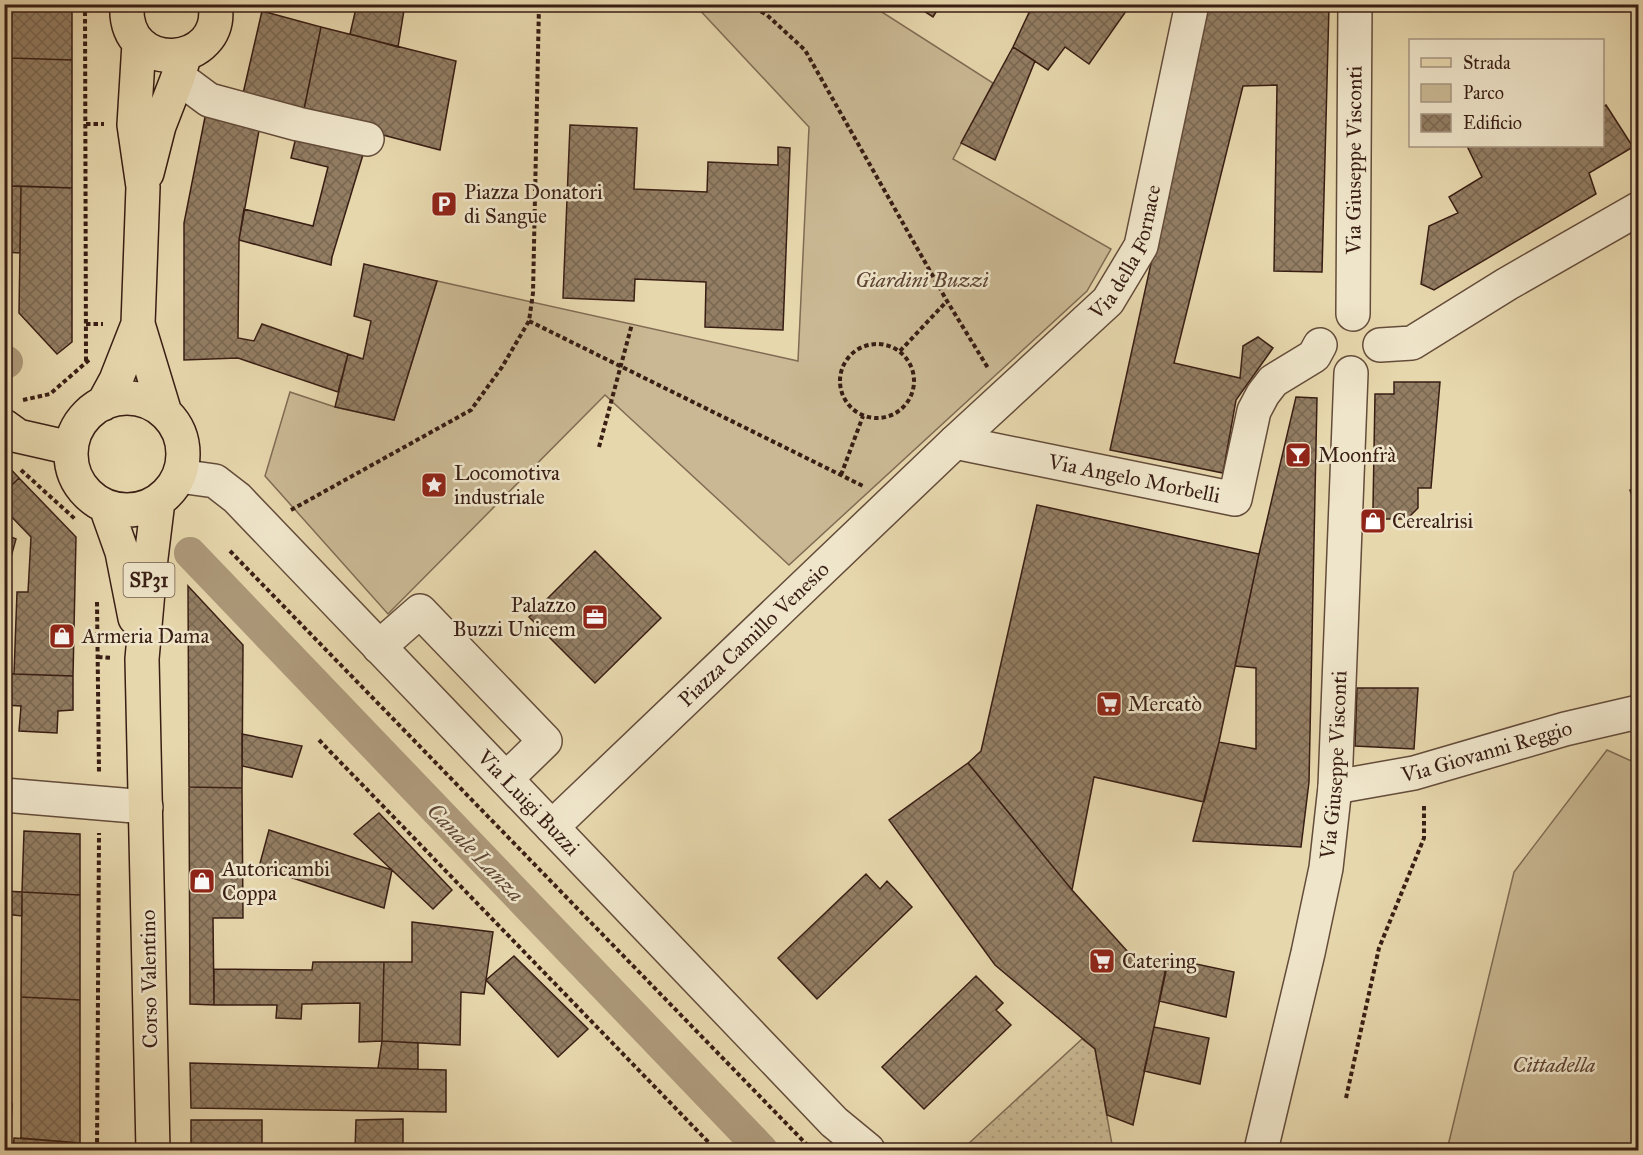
<svg xmlns="http://www.w3.org/2000/svg" width="1643" height="1155" font-family="'IM FELL Great Primer',serif">
<style>
.grass{fill:url(#grass-dots);stroke:#816b54;stroke-width:1.5}
.green{fill:#c9b893;stroke:#816b54;stroke-width:1.5}
.lines{fill:none;stroke-linecap:round;stroke-linejoin:round}
.canal{stroke:#ac9879;stroke-width:32}
.building{fill:url(#building-cross-hatch);stroke:#391e14;stroke-width:1.5}
.minor-casing{stroke:#644c3a;stroke-width:36}
.major-casing{stroke:#391e14;stroke-width:36}
.path{stroke:#391e14;stroke-width:4;stroke-dasharray:4.5 3;stroke-linecap:butt}
.minor{stroke:#efe5ca;stroke-width:33}
.major{stroke:#e7d7ad;stroke-width:33}
.labels{text-anchor:middle;stroke-width:5;stroke-linejoin:round;paint-order:stroke}
.shield{fill:#efe5ca;stroke:#705a4b;stroke-width:1.5}
.shield-label{font-size:20px;font-weight:bold;fill:#391e14}
.street-label{font-size:21px;fill:#391e14;stroke:#efe5ca}
.poi-label{font-size:21px;fill:#391e14;stroke:#efe5ca;text-anchor:start}
.park-label{font-size:21px;font-style:italic;fill:#5d4434;stroke:#efe5ca}
.water-label{font-size:22px;font-style:italic;fill:#614937;stroke:#efe5ca}
</style>
<defs>
<pattern id="grass-dots" width="8" height="8" patternUnits="userSpaceOnUse" patternTransform="scale(1.5)"><rect width="8" height="8" fill="#c9b893"/><path d="M2 2h.1M6 6h.1" fill="none" stroke="#ad9e7e" stroke-width="1.8" stroke-linecap="round"/></pattern>
<pattern id="building-cross-hatch" width="8" height="8" patternUnits="userSpaceOnUse" patternTransform="scale(1.5)"><rect width="8" height="8" fill="#937e64"/><path d="M0 0l8 8M0 8l8-8" fill="none" stroke="#796751"/></pattern>
</defs>
<rect width="100%" height="100%" fill="#e7d7ad"/>
<filter id="stains"><feTurbulence type="fractalNoise" baseFrequency=".00333" numOctaves="4"/><feColorMatrix values="0 0 0 0 .2 0 0 0 0 .09 0 0 0 0 .02 0 0 0 .5 -.17"/></filter>
<radialGradient id="worn" r=".72"><stop offset=".6" stop-color="#630" stop-opacity="0"/><stop offset="1" stop-color="#630" stop-opacity=".3"/></radialGradient>
<path class="grass" d="M1082,1039L1095,1049L1113,1150H997L966,1146Z"/>
<path class="green" d="M695,5H871L993,83L953,159L1111,249L1087,291L789,565L605,395L388,614L265,476L290,392L335,407L394,420L437,281L798,361L809,127Z
M1607,750L1638,764V1150H1447L1514,872Z"/>
<g class="lines">
<path class="canal" d="M4,360L7,362
M190,553L762,1150"/>
</g>
<path class="building" d="M12,4H72V60L10,58Z
M357,4H405L398,47L350,34Z
M913,4H941L933,17Z
M1033,4H1131L1089,64L1065,47L1048,70L1013,47Z
M1208,4L1329,6L1322,272L1274,271L1277,85L1243,86L1174,363L1240,378L1243,346L1258,337L1273,348L1236,400L1223,473L1110,450Z
M262,11L321,27L303,114L242,98Z
M321,27L456,61L440,150L303,114Z
M1013,47L1035,61L995,160L961,143Z
M4,58H10V83H4Z
M10,58L72,60V188L8,186Z
M1606,105L1633,147L1589,173L1596,194L1434,290L1421,284L1429,226L1458,213L1449,197L1482,177L1467,146H1602V107Z
M206,112L260,125L239,240L238,338L254,341L262,324L348,354L338,392L238,358L184,360V223Z
M570,125L637,128L634,189L707,192L708,162L778,165V147L790,148L783,330L705,327L706,282L635,279L634,301L563,298Z
M297,133L365,148L332,257L331,265L239,240L244,209L313,226L328,167L291,158Z
M4,186H21L20,253L4,252Z
M21,186L72,188V342L57,354L19,313Z
M364,264L437,281L394,420L335,407L348,354L363,359L371,321L354,316Z
M1394,382H1440L1431,488H1418V508L1407,519H1385L1373,508L1375,394H1394Z
M1296,397L1317,398L1309,782L1301,847L1193,841L1219,742L1256,749V668L1235,666L1259,554Z
M4,462L19,478L4,493Z
M19,478L76,537L73,676L14,674L17,592H28L31,537L4,509V493Z
M1638,488V516L1630,490Z
M1037,505L1259,554L1219,742L1204,802L1094,777L1072,890L968,763L981,751Z
M4,534L16,539L4,582Z
M595,551L661,618L595,683L529,617Z
M188,586L243,645L242,788L189,787Z
M4,673L14,674L73,676V710L58,711L57,733L19,731L21,706L4,705Z
M1357,688H1418L1414,749L1355,746Z
M242,734L302,746L292,777L242,766Z
M968,763L1072,890L1137,962L1166,971L1133,1125L1107,1115L1095,1049L995,965L889,820Z
M189,787L242,788L243,918H213L214,1005L190,1004Z
M379,813L452,890L433,909L354,834Z
M269,830L392,870L384,908L259,867Z
M24,831L80,834V895L22,892Z
M866,874L880,889L887,881L912,907L817,999L778,958Z
M4,891L22,892V916L4,914Z
M22,892L80,895V1000L21,997Z
M412,922L493,932L484,994L461,992L460,1045L382,1041L384,962H412Z
M514,956L588,1029L558,1057L486,980Z
M1168,958L1234,972L1226,1017L1159,1001Z
M313,962H384L382,1041L359,1042L360,1003L302,1004L301,1019L276,1018L277,1005H214V969L312,970Z
M976,976L1003,1003L996,1010L1011,1025L924,1109L882,1067Z
M21,997L80,1000V1143L21,1138Z
M1154,1027L1209,1038L1200,1084L1144,1071Z
M382,1041L418,1043V1069L378,1068Z
M190,1063L446,1070V1112L191,1108Z
M4,1103L12,1104L11,1124L4,1123Z
M403,1119V1150H355L356,1120Z
M191,1120H262V1149L191,1150Z
M14,1138L80,1143V1150H13Z"/>
<g class="lines">
<defs>
<g id="minor">
<path d="M178,77L209,100L298,124L367,139"/>
<path id="s1" d="M1353,314L1355,4"/>
<path d="M1380,345L1412,343L1507,284L1638,209"/>
<path id="s2" d="M955,442L1235,499L1254,411L1263,394L1273,381L1314,356L1320,345"/>
<path id="s3" d="M179,476L215,481L237,498L834,1122L868,1150"/>
<path d="M379,647L420,611L545,741L506,779"/>
<path id="s4" d="M1335,787L1414,773L1565,729L1638,712"/>
<path d="M4,795L146,807"/>
<path id="s5" d="M552,827L955,442L1108,301L1141,246L1192,4"/>
<path id="s6" d="M1261,1150L1308,953L1326,868L1335,787L1351,373"/>
</g>
<path id="major" d="M127,4C122,77 226,68 215,4
M139,43L134,125L143,187L138,324L165,413
M147,173L159,126L178,77L185,54
M71 454a56 56 0 1 1 112 0a56 56 0 1 1-112 0Z
M103,404L116,380L138,324
M4,426L18,436L71,448
M106,507L122,552L135,618
M153,1150L142,659L151,558L158,501"/>
</defs>
<use href="#minor" class="minor-casing"/>
<use href="#major" class="major-casing"/>
<path class="path" d="M85,4L86,361
M748,4L767,15L805,50L947,301L988,368
M86,124H104
M529,321L865,487
M86,324H103
M840 381a37 37 0 1 1 74 0a37 37 0 1 1-74 0Z
M900,351L947,301
M23,400L50,394L89,360
M599,447L632,324
M21,470L75,519
M841,475L863,416
M291,510L471,410L502,367L529,321L533,293L539,4
M230,551L812,1150
M97,602L99,772
M98,657L112,658
M319,740L716,1150
M1346,1098L1379,948L1424,838V804
M97,1150L99,833"/>
<use href="#minor" class="minor"/>
<use href="#major" class="major"/>
</g>
<defs>
<symbol id="parking-square" viewBox="-11 -11 22 22"><rect x="-9" y="-9" width="18" height="18" rx="4" fill="#8f2418" stroke="#efe5ca"/><path d="M-3.5-5.5H1a3.5 3.5 0 0 1 0 7H-1V5.5H-3.5ZM-1-3.4V-.6H.8a1.4 1.4 0 0 0 0-2.8Z" fill="#fff"/></symbol>
<symbol id="bar-square" viewBox="-11 -11 22 22"><rect x="-9" y="-9" width="18" height="18" rx="4" fill="#8f2418" stroke="#efe5ca"/><path d="M-6-5H6L.8 .8V4.5H3.5V6h-7V4.5H-.8V.8Z" fill="#fff"/></symbol>
<symbol id="sight-square" viewBox="-11 -11 22 22"><rect x="-9" y="-9" width="18" height="18" rx="4" fill="#8f2418" stroke="#efe5ca"/><path d="M0-6L1.8-2.2L6-1.7L2.9 1.2L3.7 5.4L0 3.3L-3.7 5.4L-2.9 1.2L-6-1.7L-1.8-2.2Z" fill="#fff"/></symbol>
<symbol id="shop-square" viewBox="-11 -11 22 22"><rect x="-9" y="-9" width="18" height="18" rx="4" fill="#8f2418" stroke="#efe5ca"/><path d="M-5-2.5h2.3a2.7 3.5 0 0 1 5.4 0H5L5.5 6h-11ZM-1.5-2.5h3a1.5 2.3 0 0 0-3 0Z" fill="#fff"/></symbol>
<symbol id="office-square" viewBox="-11 -11 22 22"><rect x="-9" y="-9" width="18" height="18" rx="4" fill="#8f2418" stroke="#efe5ca"/><path d="M-6-3h4V-5.5h4V-3h4V5H-6ZM-1-4.5V-3h2v-1.5ZM-6 0V1H6V0Z" fill="#fff"/></symbol>
<symbol id="supermarket-square" viewBox="-11 -11 22 22"><rect x="-9" y="-9" width="18" height="18" rx="4" fill="#8f2418" stroke="#efe5ca"/><path d="M-6-5.5h2.5l.6 2H6L4.5 2H-2.5L-4.4-4H-6ZM-1.5 3.2a1.3 1.3 0 1 0 .1 0ZM3 3.2a1.3 1.3 0 1 0 .1 0Z" fill="#fff"/></symbol>
</defs>
<g fill-rule="evenodd">
<use href="#parking-square" x="429" y="189" width="30" height="30"/>
<use href="#bar-square" x="1283" y="440" width="30" height="30"/>
<use href="#sight-square" x="419" y="470" width="30" height="30"/>
<use href="#shop-square" x="1358" y="506" width="30" height="30"/>
<use href="#office-square" x="580" y="602" width="30" height="30"/>
<use href="#shop-square" x="47" y="621" width="30" height="30"/>
<use href="#supermarket-square" x="1094" y="689" width="30" height="30"/>
<use href="#shop-square" x="187" y="866" width="30" height="30"/>
<use href="#supermarket-square" x="1087" y="946" width="30" height="30"/>
</g>
<g class="labels">
<rect class="shield" x="123.5" y="563" width="51" height="34" rx="4.5"/>
<g class="shield-label">
<text x="149" y="587">SP31</text>
</g>
<g class="street-label">
<text dy="7" stroke="none"><textPath href="#s1" startOffset="154">Via Giuseppe Visconti</textPath></text>
<text dy="7" stroke="none"><textPath href="#s5" startOffset="818">Via della Fornace</textPath></text>
<text dy="7" stroke="none"><textPath href="#s2" startOffset="183">Via Angelo Morbelli</textPath></text>
<text dy="7" stroke="none"><textPath href="#s5" startOffset="279">Piazza Camillo Venesio</textPath></text>
<text dy="7" stroke="none"><textPath href="#s4" startOffset="156">Via Giovanni Reggio</textPath></text>
<text dy="7" stroke="none"><textPath href="#s6" startOffset="393">Via Giuseppe Visconti</textPath></text>
<text dy="7" stroke="none"><textPath href="#s3" startOffset="486">Via Luigi Buzzi</textPath></text>
<text transform="translate(149 979) rotate(-91)" y="7">Corso Valentino</text>
</g>
<g class="poi-label">
<text x="464" y="199">Piazza Donatori<tspan x="464" dy="24">di Sangue</tspan></text>
<text x="1318" y="462">Moonfrà</text>
<text x="454" y="480">Locomotiva<tspan x="454" dy="24">industriale</tspan></text>
<text x="1392" y="528">Cerealrisi</text>
<text x="576" y="612" text-anchor="end">Palazzo<tspan x="576" dy="24">Buzzi Unicem</tspan></text>
<text x="82" y="643">Armeria Dama</text>
<text x="1128" y="711">Mercatò</text>
<text x="222" y="876">Autoricambi<tspan x="222" dy="24">Coppa</tspan></text>
<text x="1122" y="968">Catering</text>
</g>
<g class="park-label">
<text x="922" y="287">Giardini Buzzi</text>
<text x="1554" y="1072">Cittadella</text>
</g>
<g class="water-label">
<text transform="translate(476 852) rotate(46)" y="8">Canale Lanza</text>
</g>
</g>
<rect width="1643" height="1155" fill="none" stroke="#e7d7ad" stroke-width="24"/>
<rect x="6" y="6" width="1631" height="1143" fill="none" stroke="#391e14" stroke-width="3"/>
<rect x="12" y="12" width="1619" height="1131" fill="none" stroke="#391e14" stroke-width="1.5"/>
<rect x="1409" y="39" width="195" height="108" fill="#efe5ca" stroke="#a69581" stroke-width="1.5"/>
<rect x="1421" y="58" width="30" height="9" fill="#e7d7ad" stroke="#a69581" stroke-width="1.5"/>
<text x="1463" y="69" font-size="18" fill="#391e14">Strada</text>
<rect x="1421" y="84" width="30" height="18" fill="#c9b893" stroke="#a69581" stroke-width="1.5"/>
<text x="1463" y="99" font-size="18" fill="#391e14">Parco</text>
<rect x="1421" y="114" width="30" height="18" fill="url(#building-cross-hatch)" stroke="#a69581" stroke-width="1.5"/>
<text x="1463" y="129" font-size="18" fill="#391e14">Edificio</text>
<rect width="100%" height="100%" filter="url(#stains)"/>
<rect width="100%" height="100%" fill="url(#worn)"/>
</svg>
